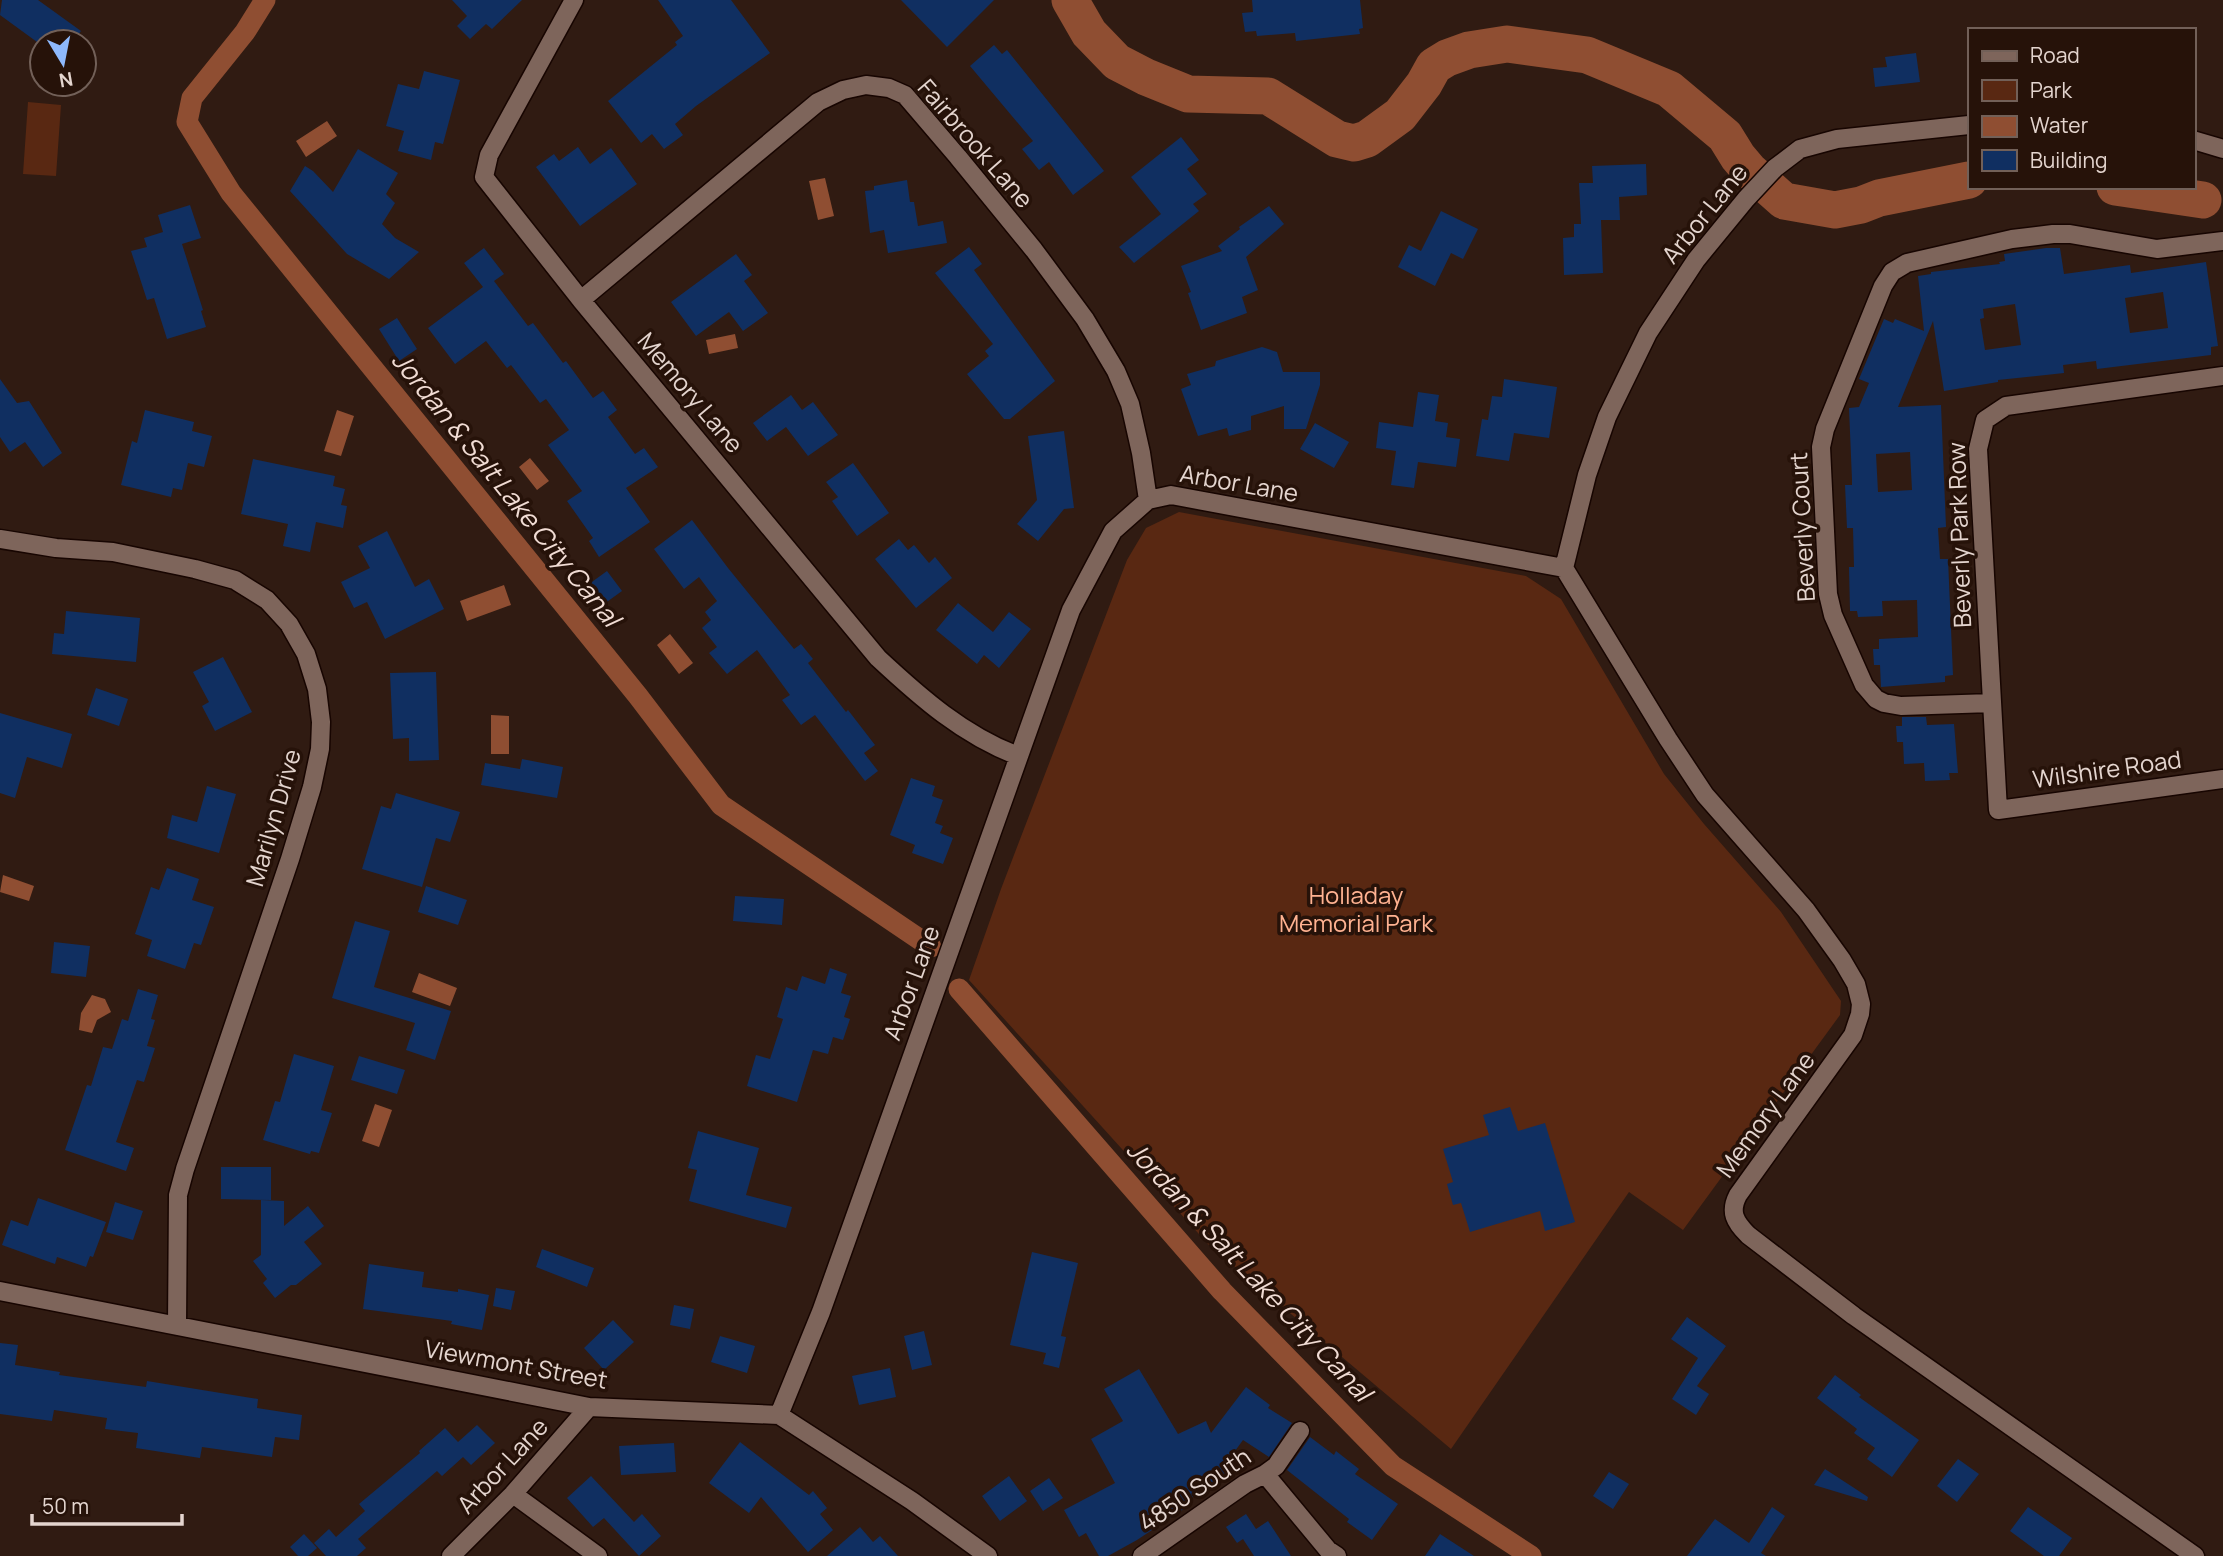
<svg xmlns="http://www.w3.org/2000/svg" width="2223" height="1556" font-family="Manrope,sans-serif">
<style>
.green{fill:#592812}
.water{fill:#8f4e32}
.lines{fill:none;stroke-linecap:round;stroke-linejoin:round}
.canal{stroke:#8f4e32;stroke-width:21}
.river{stroke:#8f4e32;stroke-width:37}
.building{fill:#102f61;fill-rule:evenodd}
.minor-casing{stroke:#170501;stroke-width:21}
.minor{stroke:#7e655b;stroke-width:18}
.labels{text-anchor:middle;stroke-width:7;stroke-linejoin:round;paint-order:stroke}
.street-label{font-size:24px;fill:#e4d5cf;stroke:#261209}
.park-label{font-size:24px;fill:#ffb291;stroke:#261209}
.water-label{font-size:26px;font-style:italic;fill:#f1dcd4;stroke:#261209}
</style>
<rect width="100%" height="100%" fill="#301b12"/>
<path class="green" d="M28,102L61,105L56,176L23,174Z
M1179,512L1526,576L1561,599L1664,774L1704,824L1781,912L1841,1001L1840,1015L1683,1230L1629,1192L1451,1449L1208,1244L969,980L1001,889L1127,560L1146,528Z"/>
<path class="water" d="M327,121L337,136L306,157L296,141Z
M825,178L834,216L818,220L809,181Z
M735,334L738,348L709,354L706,340Z
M337,410L354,416L341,456L324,451Z
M530,458L549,481L537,490L519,467Z
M504,585L511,605L467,621L460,601Z
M670,634L693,663L679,674L657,645Z
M491,715L509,716V754H491Z
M3,875L34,886L29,901L0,892Z
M419,973L457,988L450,1006L412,992Z
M92,995L105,999L111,1012L97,1020L92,1033L79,1030L81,1013Z
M375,1104L392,1110L379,1147L362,1141Z"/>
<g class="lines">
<path class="canal" d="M265,0L245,32L192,98L187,122L231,193L638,696L721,805L931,947
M959,989L1222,1291L1393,1466L1531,1556"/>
<path class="river" d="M1070,0L1089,33L1117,62L1146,77L1188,94L1268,96L1337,139L1354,143L1367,139L1400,115L1424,84L1434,66L1447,58L1469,50L1507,44L1587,55L1669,89L1725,136L1738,157L1749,170L1784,201L1835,210L1861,205L1879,198L1969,180
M2115,187L2203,200"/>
</g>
<path class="building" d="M2,0H38L81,31L73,42H37L0,15Z
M452,0H522L492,29L486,24L470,39L457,26L467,16Z
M658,0H731L770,53L696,106L675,124L683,135L664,149L652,134L641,143L608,101L677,45L675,42L683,36Z
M901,0H994L947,47Z
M1252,0H1360L1363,28L1359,29L1360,34L1296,41L1295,33L1257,36L1256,31L1245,32L1242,13L1253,12Z
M994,45L1002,54L1007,50L1104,171L1073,195L1049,162L1039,170L1022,149L1033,141L970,66Z
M1916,53L1920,82L1875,87L1873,68L1887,67L1885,57Z
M424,71L460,80L443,144L435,142L431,160L398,151L404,131L386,126L398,84L419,89Z
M1181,137L1199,160L1187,169L1207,194L1193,204L1199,211L1134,263L1119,247L1161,214L1131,177Z
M578,147L590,164L611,148L637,184L580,226L536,167L554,154L559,161Z
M358,149L398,173L386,194L395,203L382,224L395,238L419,252L389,279L347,254L290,191L305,166L313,171L333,192Z
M1646,164L1647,195L1619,197L1620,220H1601L1603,273L1564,275L1563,238L1574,237V224H1581L1579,183H1593L1592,166Z
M907,180L910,202H914L918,226L943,221L947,243L888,253L884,230L870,233L865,191L874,190V186Z
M190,205L201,238L182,244L203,310L201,311L206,327L167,339L154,298L147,300L131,251L147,247L144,238L163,232L158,215Z
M1269,206L1284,224L1246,257L1258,290L1242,297L1247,313L1201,330L1188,293L1191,292L1181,266L1222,251L1218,246L1240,229L1239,227Z
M1441,211L1478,229L1463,259L1451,253L1435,286L1398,267L1409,245L1421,251Z
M969,247L982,264L974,270L1055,381L1010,419H1004L967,374L989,356L985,351L993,344L935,273Z
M484,248L504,274L494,281L528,326L533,323L563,363L566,361L593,398L603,391L617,410L608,417L635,454L644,448L658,467L626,488L650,522L599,557L589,541L593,538L567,501L582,491L548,445L569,430L546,399L540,403L511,365L507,368L486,341L455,364L428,328L483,287L464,263Z
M2046,248H2060L2064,274L2130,265L2131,273L2206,262L2218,346L2211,347V355L2097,369L2096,361L2063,365L2064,373L1998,380V382L1944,391L1933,321L1898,407L1941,405L1946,527L1938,528L1940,559H1948L1953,675L1945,676V682L1881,687L1880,665H1874L1873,649H1879V639L1918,637L1917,600L1882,601L1883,616L1858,617L1857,611H1850L1849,567H1854L1853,528H1847L1845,485H1852V480L1849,408L1859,407L1869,383L1859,379L1884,319L1893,323L1895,319L1924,331L1918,276L1931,274V272L2000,264L1999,262L2005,261L2004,254ZM2163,292L2168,328L2130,333L2125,298ZM2015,304L2021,345L1985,350L1980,319L1984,318L1983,309ZM1910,452L1912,490L1878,492L1876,454Z
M736,254L752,275L744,281L768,313L743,331L729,312L696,336L671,302Z
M397,318L417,349L399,361L379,329Z
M1262,347L1277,352L1283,372H1320V385L1306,429H1284V406L1251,416V430L1229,436L1227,428L1198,436L1181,389L1191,385L1187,374L1215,366L1216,361Z
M0,379L17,403L29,401L62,453L43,467L25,442L10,452L0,437Z
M1504,379L1557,387L1549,438L1514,433L1509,461L1476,456L1482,419L1488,420L1492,396L1502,397Z
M1418,392L1439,395L1435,421L1448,423L1446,437L1460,439L1456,467L1418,462L1414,488L1391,485L1396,451L1376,448L1379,422L1413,427Z
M791,395L802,410L813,402L838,435L808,456L786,427L767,441L753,423Z
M145,410L194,422L192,431L212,436L204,467L188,463L182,490L173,488L171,497L121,485L132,441L137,443Z
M1315,423L1349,442L1334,468L1300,449Z
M1064,431L1074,508L1064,509L1038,541L1017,524L1037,500L1028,436Z
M253,459L335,476L333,486L345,489L341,505L347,506L343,528L316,522L310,552L283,546L288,524L241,514Z
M853,463L889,513L857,536L832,501L838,497L826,482Z
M692,520L728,568L794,649L801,644L813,659L808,663L846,712L848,710L875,745L864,753L878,771L865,781L815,715L801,725L782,700L790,695L757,650L727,674L709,653L717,647L702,628L711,620L705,612L717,601L699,577L684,589L654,549Z
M387,531L415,587L429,579L444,609L385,639L367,602L354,608L341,582L370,568L358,546Z
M899,539L908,550L914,545L929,563L935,557L952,578L916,608L875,559Z
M607,571L622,591L604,604L589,584Z
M958,603L993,632L1009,612L1031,629L999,668L984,655L977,664L936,630Z
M66,611L140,618L136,662L52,654L54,633L64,634Z
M223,657L252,712L215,731L202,706L209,702L193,672Z
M436,672L439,760L409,761V738L393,739L390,673Z
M96,688L128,699L119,726L87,715Z
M0,713L72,734L62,768L27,757L15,798L0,793Z
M1902,717H1926L1927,725L1954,724L1958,773H1949L1950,780L1925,781L1924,763L1904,764L1903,742H1897L1896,726H1902Z
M522,759L563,767L557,798L481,785L485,763L520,769Z
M911,778L935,786L932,796L943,800L935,823L943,826L940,833L953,838L943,864L912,853L915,845L890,835Z
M207,786L236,794L219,853L167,838L172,815L197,822Z
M396,793L460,812L450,842L436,838L422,887L362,869L381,806L391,809Z
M167,868L199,879L192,900L214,907L201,945L194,943L185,969L147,956L152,940L135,934L151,887L159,890Z
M426,886L467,900L458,925L418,912Z
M735,896L784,899L782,925L733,921Z
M355,921L390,931L374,987L451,1011L435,1060L406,1050L415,1023L332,998Z
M54,942L90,946L86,977L51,973Z
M830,968L847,974L841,993L851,996L844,1017L850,1019L843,1040L833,1037L828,1054L813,1050L797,1102L747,1086L756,1055L770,1059L783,1019L777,1017L786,987L797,991L802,976L825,984Z
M138,989L158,995L151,1019L155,1020L147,1046L155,1048L144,1082L137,1080L116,1142L134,1148L126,1171L65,1150L87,1085L91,1086L103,1047L112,1049L122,1019L128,1021Z
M294,1054L334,1066L321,1110L332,1113L319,1153L311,1151L310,1154L263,1140L275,1101L280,1102Z
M359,1056L405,1070L397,1094L351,1080Z
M1510,1107L1518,1131L1545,1123L1575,1222L1545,1231L1540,1211L1470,1232L1461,1203L1453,1205L1447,1184L1453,1182L1443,1149L1489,1135L1483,1115Z
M698,1131L759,1148L746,1195L792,1207L786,1228L689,1201L697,1170L688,1168Z
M221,1167H271V1200L221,1199Z
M38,1198L106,1222L93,1257L90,1256L86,1267L57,1257L55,1264L2,1245L11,1220L28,1226Z
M261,1200L284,1201V1226L308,1206L324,1226L304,1242L322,1264L296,1285H291L275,1298L263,1283L267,1279L253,1261L261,1255Z
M115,1202L143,1211L133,1240L106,1232Z
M542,1249L594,1268L587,1287L536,1267Z
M1032,1252L1078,1263L1061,1336L1066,1337L1059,1368L1043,1364L1046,1353L1010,1345Z
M369,1264L424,1272L422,1287L458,1292V1289L489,1295L482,1330L451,1324L452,1321L363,1309Z
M496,1288L515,1291L511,1310L493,1306Z
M674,1305L694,1309L690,1329L670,1325Z
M1687,1317L1726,1346L1697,1386L1709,1394L1696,1415L1672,1399L1698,1358L1671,1339Z
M613,1320L634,1342L604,1370L584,1348Z
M924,1331L932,1365L912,1370L904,1336Z
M720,1336L755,1346L747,1373L711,1362Z
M0,1343L18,1345L15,1365L60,1372L59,1375L146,1387L147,1381L258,1399L257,1408L302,1415L299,1440L275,1437L272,1457L202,1447L200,1458L136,1448L138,1433L105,1429L107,1418L54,1410L52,1421L0,1414Z
M890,1368L896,1397L859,1405L852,1376Z
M1139,1369L1178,1434L1206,1421L1211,1433L1246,1387L1270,1405L1268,1408L1292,1423L1269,1457L1243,1440L1227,1462L1233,1472L1182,1504L1185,1508L1137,1540L1108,1556H1099L1086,1533L1079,1537L1064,1510L1115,1483L1091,1439L1123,1421L1104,1389Z
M1835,1375L1861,1395L1859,1397L1919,1440L1892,1477L1867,1459L1875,1448L1854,1433L1857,1429L1817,1398Z
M477,1425L495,1443L471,1465L463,1457L442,1476L437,1471L358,1539L366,1548L357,1556H326L314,1543L329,1529L336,1537L365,1511L359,1504L420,1453L419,1451L445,1428L458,1442Z
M1310,1437L1334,1455L1336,1451L1359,1469L1355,1474L1398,1504L1372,1540L1347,1522L1349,1519L1287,1470Z
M740,1442L809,1495L813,1491L827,1508L820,1514L833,1530L808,1552L761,1497L749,1513L709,1483Z
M674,1443L676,1472L621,1475L619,1446Z
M1958,1459L1979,1474L1957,1502L1937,1486Z
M1825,1469L1868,1497L1867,1501L1814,1485Z
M1609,1472L1629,1484L1613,1509L1593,1496Z
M591,1476L634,1522L642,1514L661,1536L639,1556L604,1518L593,1527L567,1498Z
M1009,1476L1027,1501L1000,1521L982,1496Z
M1049,1478L1063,1498L1043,1511L1030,1491Z
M1772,1507L1785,1516L1761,1553L1766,1556H1687L1715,1519L1749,1543Z
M2028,1507L2072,1538L2059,1556H2044L2010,1531Z
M1246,1514L1256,1529L1268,1521L1291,1556H1254L1243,1539L1237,1543L1226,1527Z
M860,1527L873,1542L880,1536L898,1556H827Z
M304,1534L317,1548L308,1556H298L290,1547Z
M1440,1534L1474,1556H1425Z"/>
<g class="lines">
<defs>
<path id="minor" d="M574,0L489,155L484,177L581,300L878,658C921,698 963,735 1018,756
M2193,140L2223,149
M581,300L818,102L843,90L866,85L889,88L905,95L958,157L1034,250L1085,319L1116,371L1130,404L1141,453L1148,500
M2223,376L2006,406L1985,420L1978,449L1998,810L2223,779
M0,539L56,548L113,552L195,569L235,580L267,600L289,624L306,654L317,689L321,722L320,749L312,787L290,859L185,1169L178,1195L177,1326
M1564,568L1668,739L1705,795L1806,910L1842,960L1856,984L1861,1004L1860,1014L1853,1035L1738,1195C1729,1212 1735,1222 1748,1235L1854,1316L2195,1556
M1992,703L1901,706L1884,703L1876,699L1864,685L1833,615L1828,594L1821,447L1825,429L1883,286L1892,272L1907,263L2012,239L2053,234H2070L2157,249L2223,241
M0,1291L589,1407L779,1415L912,1501L988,1556
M779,1415L821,1312L1071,610L1113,531L1148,500L1171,495L1564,568L1587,475L1607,417L1648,333L1696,260L1746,199L1775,168L1800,149L1837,139L1969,125
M1265,1474L1328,1550L1337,1556
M513,1494L598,1556
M451,1556L513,1494L589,1407
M1142,1556L1245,1484L1265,1474L1276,1466L1300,1431"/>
</defs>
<use href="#minor" class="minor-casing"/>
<use href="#minor" class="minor"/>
</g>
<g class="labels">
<g class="street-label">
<text transform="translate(975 144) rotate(49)" y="8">Fairbrook Lane</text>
<text transform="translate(1705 214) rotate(-51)" y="8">Arbor Lane</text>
<text transform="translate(690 393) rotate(50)" y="8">Memory Lane</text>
<text transform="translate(1239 484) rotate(10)" y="8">Arbor Lane</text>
<text transform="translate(1803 527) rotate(-93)" y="8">Beverly Court</text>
<text transform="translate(1960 535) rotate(-92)" y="8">Beverly Park Row</text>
<text transform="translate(2107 770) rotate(-8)" y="8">Wilshire Road</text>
<text transform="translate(274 818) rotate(-74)" y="8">Marilyn Drive</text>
<text transform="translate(912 983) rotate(-70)" y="8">Arbor Lane</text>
<text transform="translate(1766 1115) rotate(-54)" y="8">Memory Lane</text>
<text transform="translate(516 1365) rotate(10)" y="8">Viewmont Street</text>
<text transform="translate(503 1466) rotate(-47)" y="8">Arbor Lane</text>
<text transform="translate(1195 1490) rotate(-34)" y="8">4850 South</text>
</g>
<g class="park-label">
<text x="1356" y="904">Holladay<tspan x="1356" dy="28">Memorial Park</tspan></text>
</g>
<g class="water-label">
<text transform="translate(506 489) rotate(51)" y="9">Jordan &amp; Salt Lake City Canal</text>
<text transform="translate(1249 1271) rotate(47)" y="9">Jordan &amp; Salt Lake City Canal</text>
</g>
</g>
<rect x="1968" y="28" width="228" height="161" fill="#261209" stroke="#726058" stroke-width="2"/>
<rect x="1982" y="51" width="35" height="10" fill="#7e655b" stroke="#726058" stroke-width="2"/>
<text x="2030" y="63" font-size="21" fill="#e4d5cf">Road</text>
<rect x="1982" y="80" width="35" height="21" fill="#592812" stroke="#726058" stroke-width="2"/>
<text x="2030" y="98" font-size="21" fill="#e4d5cf">Park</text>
<rect x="1982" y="116" width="35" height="21" fill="#8f4e32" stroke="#726058" stroke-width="2"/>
<text x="2030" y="133" font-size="21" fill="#e4d5cf">Water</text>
<rect x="1982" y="150" width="35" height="21" fill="#102f61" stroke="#726058" stroke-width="2"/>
<text x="2030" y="168" font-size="21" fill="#e4d5cf">Building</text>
<g transform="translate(63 63) rotate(170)"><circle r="33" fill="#261209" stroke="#726058" stroke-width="2"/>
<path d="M0-5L12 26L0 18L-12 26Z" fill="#8eb9fd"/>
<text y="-10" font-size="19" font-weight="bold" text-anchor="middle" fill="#e4d5cf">N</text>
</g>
<path d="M32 1514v10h150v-10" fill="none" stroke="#e4d5cf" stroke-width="3.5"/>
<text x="42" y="1514" font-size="21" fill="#e4d5cf" stroke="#261209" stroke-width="5" paint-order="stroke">50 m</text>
</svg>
